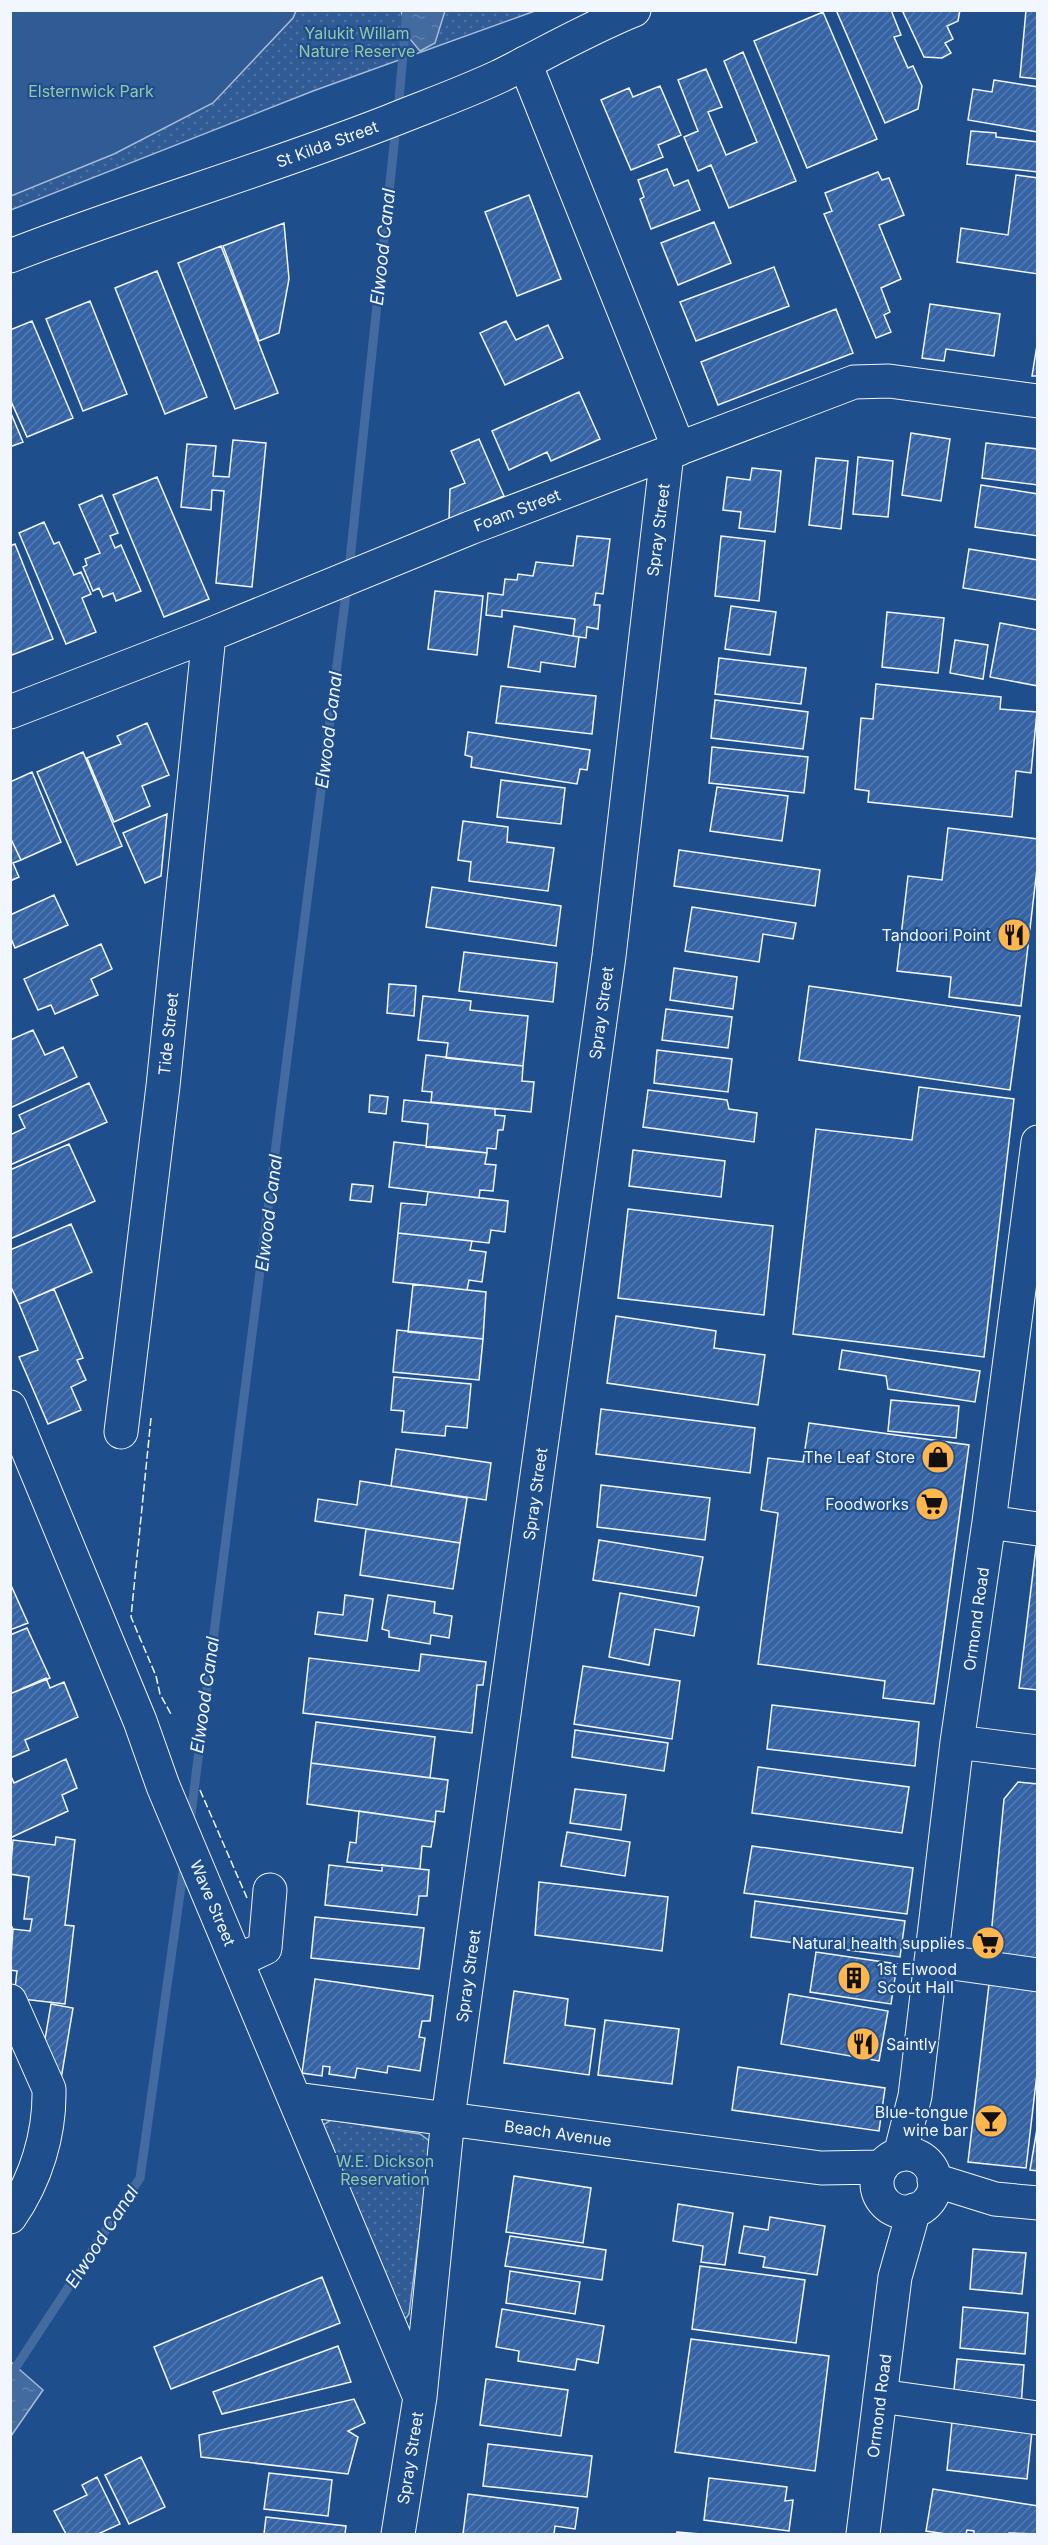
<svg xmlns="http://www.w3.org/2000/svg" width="1048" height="2545" font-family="Inter,sans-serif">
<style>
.park{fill:url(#park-dots);stroke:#a8bbd7;stroke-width:1.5}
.built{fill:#305b95;stroke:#a8bbd7;stroke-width:1.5}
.water{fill:url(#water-ripples);stroke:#a8bbd7;stroke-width:1.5}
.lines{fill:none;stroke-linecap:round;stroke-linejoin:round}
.stream{stroke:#446ba0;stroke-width:9}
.building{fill:url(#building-hatch);stroke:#f2f6ff;stroke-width:1.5}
.minor-casing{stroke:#f2f6ff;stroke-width:35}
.major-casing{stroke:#f2f6ff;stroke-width:35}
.minor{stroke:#1f4e8c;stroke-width:33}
.major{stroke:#1f4e8c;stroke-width:33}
.fence{stroke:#f2f6ff;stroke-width:1.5;stroke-dasharray:8 3;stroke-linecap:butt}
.labels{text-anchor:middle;stroke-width:4.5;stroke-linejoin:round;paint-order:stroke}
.park-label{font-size:16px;fill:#97c8a6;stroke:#1f4e8c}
.street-label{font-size:16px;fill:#f2f6ff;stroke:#1f4e8c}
.poi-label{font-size:16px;fill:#f2f6ff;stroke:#1f4e8c;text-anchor:end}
.water-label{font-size:18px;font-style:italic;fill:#f2f6ff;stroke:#1f4e8c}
</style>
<defs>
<pattern id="park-dots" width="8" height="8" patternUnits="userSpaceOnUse" patternTransform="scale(1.5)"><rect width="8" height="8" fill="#305b95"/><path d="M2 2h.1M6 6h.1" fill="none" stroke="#4e73a5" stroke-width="1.8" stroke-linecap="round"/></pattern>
<pattern id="water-ripples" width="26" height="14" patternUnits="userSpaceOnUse" patternTransform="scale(1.5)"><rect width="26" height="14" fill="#446ba0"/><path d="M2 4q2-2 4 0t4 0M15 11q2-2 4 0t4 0" fill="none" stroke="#5f81ae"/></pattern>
<pattern id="building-hatch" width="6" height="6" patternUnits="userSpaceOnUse" patternTransform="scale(1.5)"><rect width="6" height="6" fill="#3563a3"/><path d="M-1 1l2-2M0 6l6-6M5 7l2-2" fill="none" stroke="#537ab1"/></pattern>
</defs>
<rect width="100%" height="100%" fill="#1f4e8c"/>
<path class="park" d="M11,11H535L313,91L11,210Z
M331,2120L420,2134L431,2142L409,2314L406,2318H403L323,2125Z"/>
<path class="built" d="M11,10H296V11L293,18L213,103L114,154L11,196Z"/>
<path class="water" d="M401,11H445L435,43L420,51L410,39Z
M11,2362L43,2390L11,2436Z"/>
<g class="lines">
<path class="stream" d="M398,110L407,10
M349,569L396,126
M190,1822L347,586
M14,2370L140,2178L184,1865"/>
</g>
<path class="building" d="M836,10H891L901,35L894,37L908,68L913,66L922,86L918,109L885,123Z
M902,10H960L958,21L947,26L953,39L945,43L951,53L942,58L924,57Z
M1026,10H1038V79L1020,77Z
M823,12L877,139L807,168L754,41Z
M743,52L796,181L729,208L711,165L698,171L684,137L698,131L678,80L706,69L722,107L708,112L726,155L757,142L724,61Z
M994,80L1038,87V132L968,120L973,89L992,92Z
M660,86L681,135L658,145L663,157L631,170L601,100L629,88L633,97Z
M971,131L996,133V137L1038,142V172L967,164Z
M667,169L674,186L688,180L700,210L651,229L640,199L644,197L638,180Z
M878,172L882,180L889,178L904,215L879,225L901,279L881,288L890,312L884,315L891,332L876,338L824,214L832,211L825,193Z
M1016,175L1038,178V274L957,262L961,228L1008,235Z
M529,195L561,279L517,296L485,212Z
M714,222L731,263L678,285L661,243Z
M284,223L289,279L279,333L259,341L223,246Z
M221,246L278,393L235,409L178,263Z
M774,267L789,306L696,341L680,302Z
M157,271L207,397L165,414L115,288Z
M90,301L127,394L83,411L46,319Z
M930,304L1000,314L994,356L946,349L944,361L922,358Z
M836,309L853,353L718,405L701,362Z
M32,321L73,418L27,437L10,399V330Z
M506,321L516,340L548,325L563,358L505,385L480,333Z
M1038,339V376H1032Z
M579,392L600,439L551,461L547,452L509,470L492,431Z
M10,411L23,442L10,447Z
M911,433L950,439L941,501L902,495Z
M479,439L504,496L449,519L450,489L465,483L451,451Z
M233,440L266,443L252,587L216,583L224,491L212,490L211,510L181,507L187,444L216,446L213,476L229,477Z
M986,443L1038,449V485L982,478Z
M858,457L893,461L888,517L853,514Z
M816,458L848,461L841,529L809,525Z
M752,468L781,471L775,532L739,528L741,512L723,510L727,477L750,480Z
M157,477L209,599L164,617L113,495Z
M981,485L1038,494V536L975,527Z
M102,495L118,533L110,536L115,548L121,545L141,591L116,601L113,593L103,597L99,588L93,591L83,567L87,565L85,559L100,553L79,505Z
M44,522L54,544L59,542L74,575L81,572L91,594L82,598L96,632L66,644L19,533Z
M577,536L610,539L603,594L596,593L594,605H600L598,629L587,627L586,638L573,636L575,619L502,610V617L486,615L488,593L503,595L505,579L517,580L518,574L533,576L536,562L573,566Z
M721,536L765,541L759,601L715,596Z
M15,544L53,639L12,655L10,650V546Z
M969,549L1038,560V600L963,588Z
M435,591L483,596L477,655L428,649Z
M731,606L776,612L770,655L725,649Z
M887,612L944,618L938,673L882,667Z
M1000,623L1038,630V686L990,677Z
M514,626L579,637L575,667L541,662L540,672L508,667Z
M955,640L988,645L983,679L950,673Z
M719,658L806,668L801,704L715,694Z
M876,684L1001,697L1000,709L1037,712L1031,773L1016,771L1012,817L868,802L869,791L855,789L861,718L873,719Z
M501,686L596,696L592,734L496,723Z
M715,700L808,712L803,749L711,738Z
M147,723L169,775L142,786L150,806L114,822L87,758L121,744L117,736Z
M468,732L590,750L587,770L580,769L577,784L471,767L472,757L465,755Z
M712,747L808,757L804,793L709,783Z
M83,752L122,846L77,865L37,772Z
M32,772L61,842L21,860L10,837V782Z
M501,780L565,788L561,824L497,817Z
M717,787L788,796L782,841L710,831Z
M167,814L161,876L145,883L123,833Z
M463,821L508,827L507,842L554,848L548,891L469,881L471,862L458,860Z
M948,828L1038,839V860L1021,1006L949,997L951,977L897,971L908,876L942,880Z
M10,837L21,860L13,863L19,877L10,881Z
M679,850L820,870L815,906L674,886Z
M432,887L561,906L556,946L426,927Z
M54,895L68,925L15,948L10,936V915Z
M692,907L796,923L793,939L763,934L759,962L685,951Z
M101,944L112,969L91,979L98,995L55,1014L51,1005L38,1010L24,979Z
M464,952L557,963L553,1002L459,991Z
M674,968L737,977L733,1009L670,1000Z
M389,984L416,986L414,1016L387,1013Z
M809,986L1020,1016L1010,1090L799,1060Z
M423,996L471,1001L470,1010L528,1016L523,1066L446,1058L448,1043L418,1040Z
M666,1009L732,1017L728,1048L662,1040Z
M33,1030L45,1055L63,1047L77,1077L10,1108V1040Z
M657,1050L732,1059L728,1092L654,1083Z
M426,1055L523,1066L522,1081L534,1082L531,1112L431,1102L432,1092L422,1091Z
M89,1083L107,1122L10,1165V1135L25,1128L19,1115Z
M919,1087L1014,1099L984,1357L793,1334L816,1129L912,1140Z
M648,1090L727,1100L729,1109L757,1113L754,1142L643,1127Z
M370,1095L388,1097L386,1114L369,1112Z
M404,1100L495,1109V1115L505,1116L503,1130H498L496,1149L487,1148V1153L426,1147L428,1124L402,1121Z
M394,1142L487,1153L485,1164L496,1165L493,1191L480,1190L479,1198L389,1187Z
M69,1144L95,1201L10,1239V1170Z
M633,1150L725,1161L721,1197L629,1186Z
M352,1184L373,1186L371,1202L350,1200Z
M428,1192L508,1201L505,1232L491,1230L489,1243L398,1233L401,1203L426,1205Z
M628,1209L773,1226L764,1315L618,1298Z
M71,1224L92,1272L19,1304L10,1285V1250Z
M398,1233L472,1241L470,1250L486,1252L482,1282L469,1280L467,1290L393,1282Z
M413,1284L486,1292L483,1339L408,1332Z
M54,1289L83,1358L77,1360L86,1380L71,1387L81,1410L48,1424L19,1357L38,1350L19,1304Z
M616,1316L716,1331L714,1348L765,1355L758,1405L607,1383Z
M397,1330L483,1339L479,1380L393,1372Z
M842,1350L980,1371L975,1402L888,1389L886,1376L839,1369Z
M394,1377L471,1384L467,1428L446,1426L445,1436L402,1432L404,1411L391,1410Z
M891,1400L959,1406L956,1438L888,1431Z
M601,1409L755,1428L750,1473L596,1454Z
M809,1423L969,1445L934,1704L883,1698L885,1681L758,1664L778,1513L761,1510L768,1458L803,1462Z
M396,1449L491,1463L486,1500L391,1486Z
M360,1481L467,1498L460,1543L315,1521L318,1499L357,1505Z
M601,1485L710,1498L705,1540L597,1527Z
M366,1529L460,1543L453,1589L360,1575Z
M1037,1539H1038V1690L1019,1688Z
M599,1540L703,1557L696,1596L593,1580Z
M10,1583L28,1623L10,1630Z
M620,1593L699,1607L694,1636L655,1629L649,1665L609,1657Z
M345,1595L373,1599L367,1641L315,1634L318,1612L343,1615Z
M388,1595L435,1602L434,1613L452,1616L449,1638L431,1635L430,1644L389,1637V1631L382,1629Z
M27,1628L50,1678L10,1694V1635Z
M421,1654L486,1662L483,1685H477L472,1733L303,1713L309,1658L419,1671Z
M583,1666L680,1681L672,1739L574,1724Z
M46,1678L50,1688L64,1682L78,1717L25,1740L29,1750L10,1758V1694Z
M772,1705L919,1722L915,1766L767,1749Z
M316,1722L435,1737L430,1778L311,1763Z
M575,1730L668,1743L664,1771L572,1757Z
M66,1759L77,1788L62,1795L68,1811L10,1838V1774L14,1783Z
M311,1763L448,1780L444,1812L436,1811L435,1822L307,1804Z
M758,1767L909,1787L902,1833L752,1813Z
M1018,1782L1038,1784V1962L989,1957L1004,1799Z
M575,1789L626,1795L621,1830L570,1823Z
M359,1811L435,1822L431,1847L422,1846L420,1869L347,1862L350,1842L356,1843Z
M567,1832L630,1842L625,1876L561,1866Z
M56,1837L75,1840L65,1925L74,1926L65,2004L14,1998L17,1971L10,1970L13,1929L30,1931L32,1919H24L29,1877L10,1874L13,1840L55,1845Z
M752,1846L913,1868L907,1914L744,1893Z
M329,1865L382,1871V1865L429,1870L427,1896H419L417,1915L325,1905Z
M539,1882L668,1897L662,1951L535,1935Z
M755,1901L905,1921L900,1957L751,1937Z
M315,1917L424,1928L419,1969L311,1958Z
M10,1923L13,1929L10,1948Z
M816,1952L897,1964L891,2004L810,1992Z
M315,1979L433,1996L430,2021H422L419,2037L425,2038L420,2071L388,2066L387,2073L357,2068L355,2078L329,2074L330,2067L323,2066L322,2076L302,2073Z
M989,1984L1038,1989V2065L1026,2168L968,2162Z
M514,1991L568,1999L565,2025L595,2029L589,2075L504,2063Z
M789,1994L888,2011L879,2061L781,2044Z
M51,2004L73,2008L59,2091L43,2051Z
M605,2020L679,2029L672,2084L598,2075Z
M738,2067L885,2088L879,2131L732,2110Z
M1038,2123V2171L1030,2170Z
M514,2176L591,2188L583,2243L506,2232Z
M678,2204L733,2213L725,2265L701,2262L703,2246L673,2241Z
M770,2217L825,2226L817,2275L763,2267L765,2257L739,2253L744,2226L768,2230Z
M510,2236L606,2250L602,2280L505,2266Z
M973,2249L1026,2253L1022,2294L970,2289Z
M700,2266L805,2280L796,2343L692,2329Z
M510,2271L580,2282L575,2314L506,2303Z
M322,2277L340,2323L171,2389L154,2347Z
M963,2307L1028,2313L1025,2354L960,2348Z
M502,2309L604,2326L598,2363L577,2359L575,2370L518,2361L519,2351L496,2347Z
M691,2339L829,2356L815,2471L675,2452Z
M338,2346L351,2382L222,2414L213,2392Z
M957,2359L1024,2365L1021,2406L953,2400Z
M486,2379L568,2390L561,2436L480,2425Z
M354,2399L365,2423L348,2431L358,2437L348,2474L201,2457L199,2435Z
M952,2422L1032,2431L1027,2479L947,2470Z
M488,2444L592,2456L587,2497L483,2486Z
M141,2457L165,2507L129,2524L105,2475Z
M269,2473L332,2480L328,2516L264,2509Z
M97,2477L120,2524L98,2534H66L54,2511L87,2495L82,2485Z
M709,2478L787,2487L785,2501L793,2500L789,2531L704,2520Z
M933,2489L1038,2506V2534L1009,2533V2534H974V2531L967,2530L966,2534H946L926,2531Z
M468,2494L578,2508L575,2529L555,2526L554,2534H463Z
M266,2517L346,2526L345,2534H264Z
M677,2532L701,2534H676Z"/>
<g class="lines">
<defs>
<path id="minor" d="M525,63L679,449
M10,712L209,635L470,528L854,382L889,381L1038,401
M10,1407L140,1721L163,1786L418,2393
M121,1432L163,1086L209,635
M989,1522L1038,1529
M957,1742L1038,1752
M931,1960L1038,1975
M237,1961L265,1948L270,1890
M10,2001L49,2089C50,2134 36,2180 10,2217
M296,2099L821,2168L882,2167
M877 2183a29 29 0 1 1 58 0a29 29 0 1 1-58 0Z
M900,2155L915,2096L957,1742L989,1522L1038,1142
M934,2180L995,2199L1038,2203
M880,2396L1038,2418
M398,2534L420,2397L448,2118L609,956L667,454
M863,2534L895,2277L914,2210"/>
<path id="major" d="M10,256C136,207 265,170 390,121C427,106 464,93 500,76C544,54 587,29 634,10"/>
</defs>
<use href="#minor" class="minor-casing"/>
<use href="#major" class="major-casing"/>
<use href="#minor" class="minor"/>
<use href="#major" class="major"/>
<path class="fence" d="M151,1418L131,1617L156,1676L160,1694L172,1716
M200,1790L247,1898"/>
</g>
<defs>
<symbol id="restaurant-disc" viewBox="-11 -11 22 22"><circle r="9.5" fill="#ffb74d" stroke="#1f4e8c"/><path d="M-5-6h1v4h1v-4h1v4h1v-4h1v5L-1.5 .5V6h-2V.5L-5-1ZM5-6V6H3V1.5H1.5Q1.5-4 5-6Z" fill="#111"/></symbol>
<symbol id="shop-disc" viewBox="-11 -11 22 22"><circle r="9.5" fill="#ffb74d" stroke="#1f4e8c"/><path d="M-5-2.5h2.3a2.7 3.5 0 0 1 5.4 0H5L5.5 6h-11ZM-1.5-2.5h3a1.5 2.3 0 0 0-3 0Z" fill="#111"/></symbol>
<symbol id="supermarket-disc" viewBox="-11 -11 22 22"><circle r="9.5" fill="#ffb74d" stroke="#1f4e8c"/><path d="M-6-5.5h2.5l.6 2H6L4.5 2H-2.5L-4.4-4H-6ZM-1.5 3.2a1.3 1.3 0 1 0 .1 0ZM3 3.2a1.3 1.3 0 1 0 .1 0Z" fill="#111"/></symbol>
<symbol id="building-disc" viewBox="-11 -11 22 22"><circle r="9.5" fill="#ffb74d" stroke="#1f4e8c"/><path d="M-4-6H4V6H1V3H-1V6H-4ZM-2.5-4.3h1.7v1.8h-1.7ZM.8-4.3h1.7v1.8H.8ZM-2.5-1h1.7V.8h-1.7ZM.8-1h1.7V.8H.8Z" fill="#111"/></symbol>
<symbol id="bar-disc" viewBox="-11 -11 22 22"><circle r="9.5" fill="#ffb74d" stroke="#1f4e8c"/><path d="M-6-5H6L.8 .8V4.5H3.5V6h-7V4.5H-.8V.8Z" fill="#111"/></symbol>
</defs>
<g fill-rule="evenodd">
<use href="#restaurant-disc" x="995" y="916" width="38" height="38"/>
<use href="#shop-disc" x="919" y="1438" width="38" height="38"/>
<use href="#supermarket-disc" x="913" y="1485" width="38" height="38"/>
<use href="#supermarket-disc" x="969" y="1924" width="38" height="38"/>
<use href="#building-disc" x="835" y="1959" width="38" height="38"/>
<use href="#restaurant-disc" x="844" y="2025" width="38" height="38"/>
<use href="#bar-disc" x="972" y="2102" width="38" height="38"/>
</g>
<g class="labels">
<g class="park-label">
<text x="357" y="39">Yalukit Willam<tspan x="357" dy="18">Nature Reserve</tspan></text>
<text x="91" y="97">Elsternwick Park</text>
<text x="385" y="2167">W.E. Dickson<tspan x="385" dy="18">Reservation</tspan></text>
</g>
<g class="street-label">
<text transform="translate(327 144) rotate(-20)" y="6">St Kilda Street</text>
<text transform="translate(517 510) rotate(-21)" y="6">Foam Street</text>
<text transform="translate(658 530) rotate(-83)" y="6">Spray Street</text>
<text transform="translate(601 1013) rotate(-82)" y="6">Spray Street</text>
<text transform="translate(168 1034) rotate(-84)" y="6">Tide Street</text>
<text transform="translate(535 1494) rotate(-82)" y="6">Spray Street</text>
<text transform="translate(976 1619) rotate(-82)" y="6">Ormond Road</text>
<text transform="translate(213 1903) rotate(67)" y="6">Wave Street</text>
<text transform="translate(468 1976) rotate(-82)" y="6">Spray Street</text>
<text transform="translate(558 2133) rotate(8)" y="6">Beach Avenue</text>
<text transform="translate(879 2406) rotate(-83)" y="6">Ormond Road</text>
<text transform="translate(410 2458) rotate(-81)" y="6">Spray Street</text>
</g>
<g class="poi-label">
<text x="991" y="941">Tandoori Point</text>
<text x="915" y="1463">The Leaf Store</text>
<text x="909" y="1510">Foodworks</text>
<text x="965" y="1949">Natural health supplies</text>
<text x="877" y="1975" text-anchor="start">1st Elwood<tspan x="877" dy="18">Scout Hall</tspan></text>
<text x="886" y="2050" text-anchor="start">Saintly</text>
<text x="968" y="2118">Blue-tongue<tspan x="968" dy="18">wine bar</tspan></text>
</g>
<g class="water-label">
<text transform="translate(383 247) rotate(-84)" y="6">Elwood Canal</text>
<text transform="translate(329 730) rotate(-83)" y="6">Elwood Canal</text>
<text transform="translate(269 1213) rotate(-83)" y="6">Elwood Canal</text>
<text transform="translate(205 1695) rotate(-82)" y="6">Elwood Canal</text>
<text transform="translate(102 2237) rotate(-57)" y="6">Elwood Canal</text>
</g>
</g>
<rect width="1048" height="2545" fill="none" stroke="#f2f6ff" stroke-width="24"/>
</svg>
